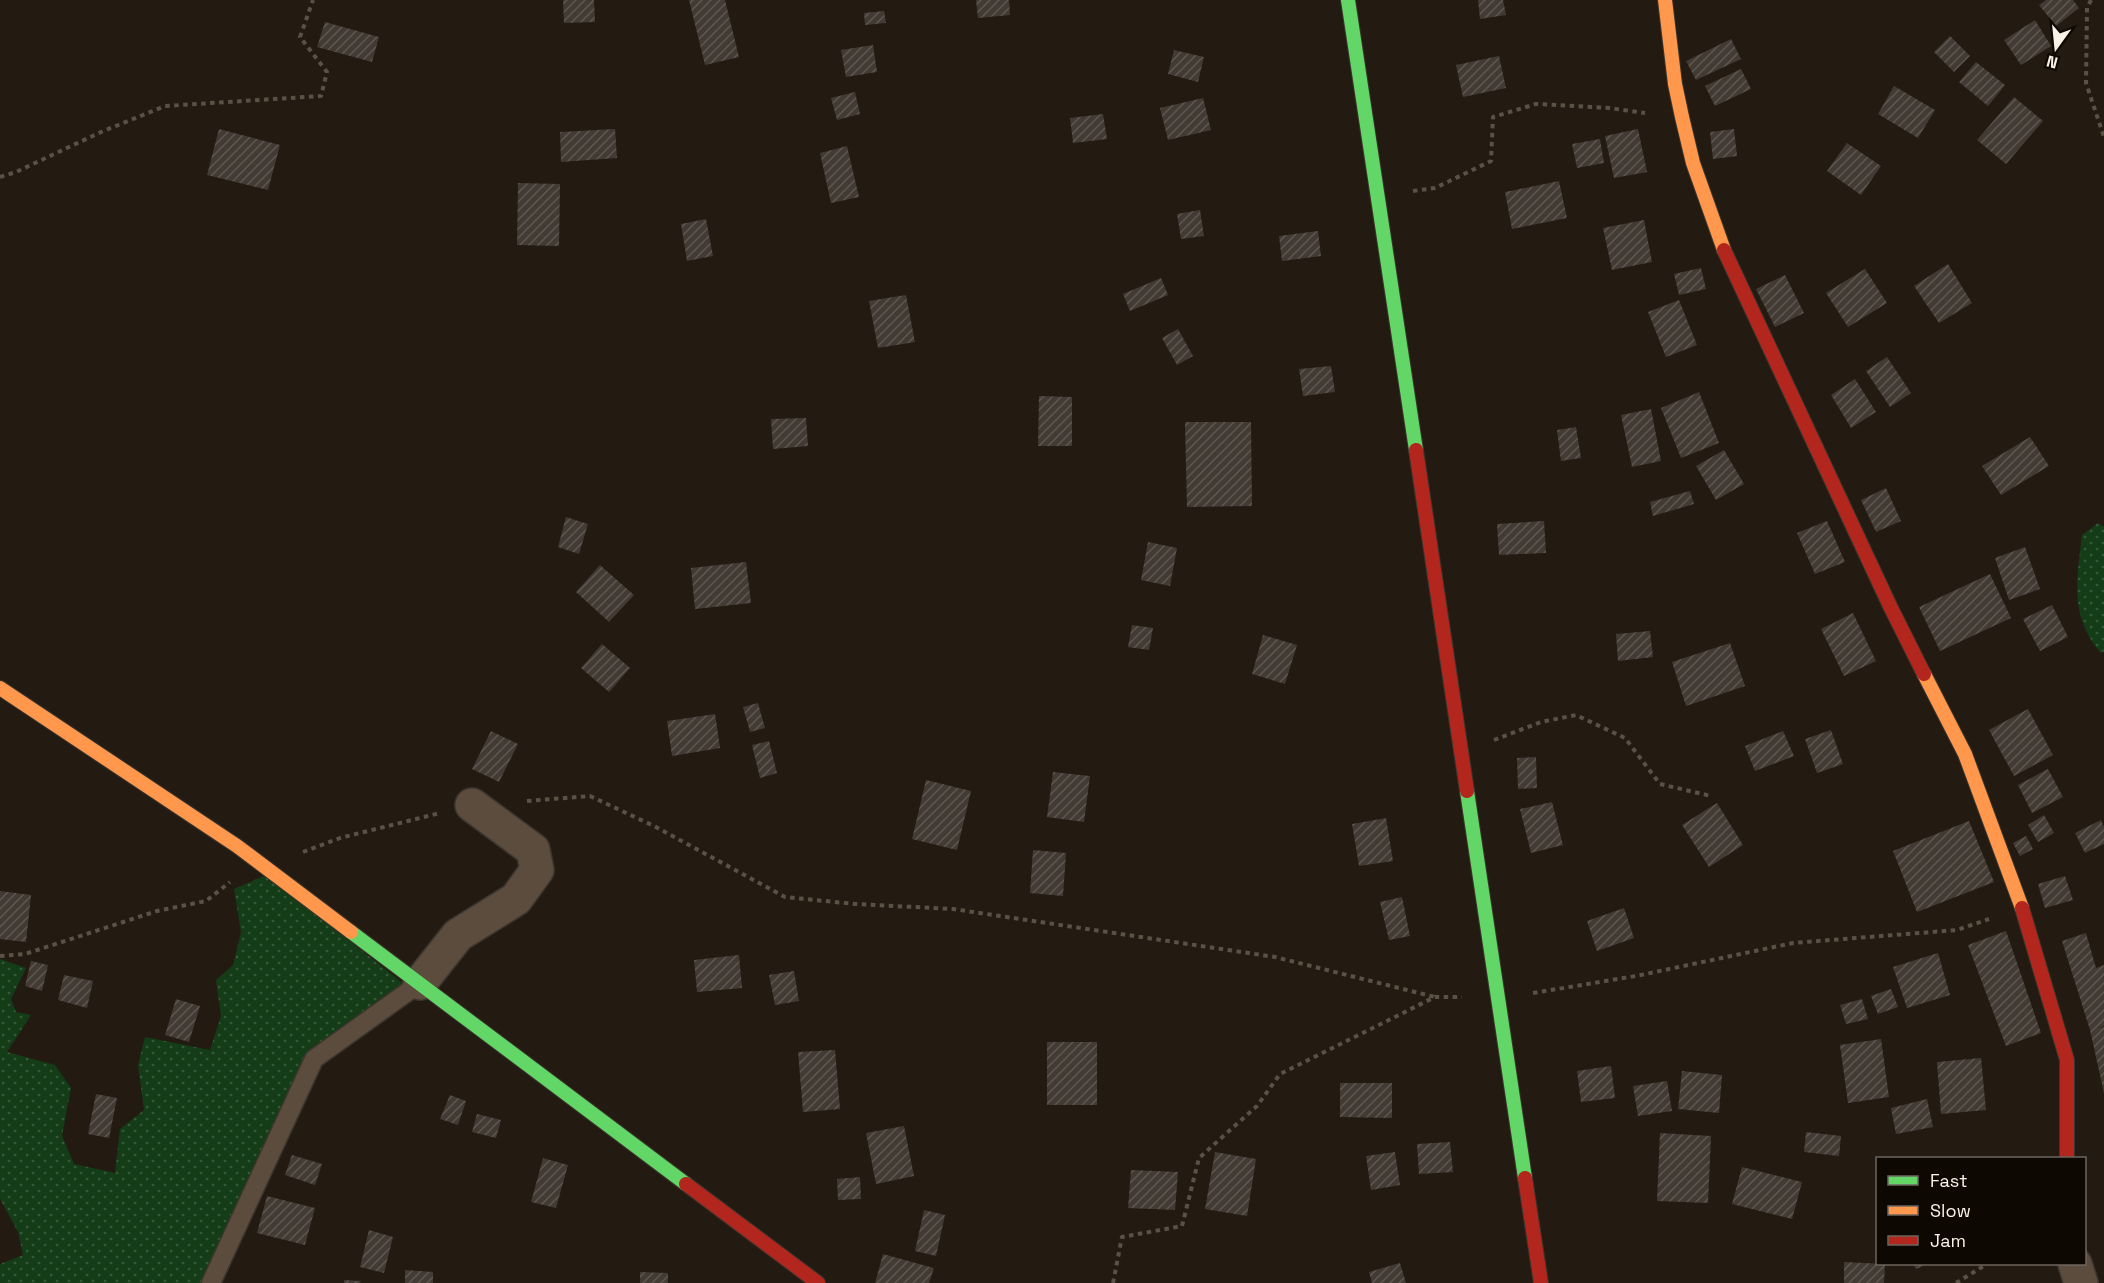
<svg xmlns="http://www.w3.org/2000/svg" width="2104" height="1283" font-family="'Space Grotesk',sans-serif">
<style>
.grass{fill:url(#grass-dots)}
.building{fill:url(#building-hatch)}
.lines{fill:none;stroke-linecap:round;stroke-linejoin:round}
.lane-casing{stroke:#3b352d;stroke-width:21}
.street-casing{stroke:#3b352d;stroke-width:36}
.fast-casing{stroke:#3b352d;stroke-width:16}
.slow-casing{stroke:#3b352d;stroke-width:16}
.jam-casing{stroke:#3b352d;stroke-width:16}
.path{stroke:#5b5145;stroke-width:4;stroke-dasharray:4.5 4.5;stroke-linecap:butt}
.lane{stroke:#5b4c3d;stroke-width:18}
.street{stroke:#5b4c3d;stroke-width:33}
.fast{stroke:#63d668;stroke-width:14}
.slow{stroke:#ff974d;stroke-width:14}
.jam{stroke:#b3261e;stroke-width:14}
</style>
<defs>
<pattern id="grass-dots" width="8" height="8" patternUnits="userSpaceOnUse" patternTransform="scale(1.5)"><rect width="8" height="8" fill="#133c17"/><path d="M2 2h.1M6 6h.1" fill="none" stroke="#365939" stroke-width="1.8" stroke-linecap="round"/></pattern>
<pattern id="building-hatch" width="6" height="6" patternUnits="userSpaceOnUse" patternTransform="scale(1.5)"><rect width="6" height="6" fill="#423a33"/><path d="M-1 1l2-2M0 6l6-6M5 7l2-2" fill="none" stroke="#5e5751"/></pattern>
</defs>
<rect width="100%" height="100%" fill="#231b12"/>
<path class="grass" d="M2098,523L2104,527V651L2101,653C2069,616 2077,580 2082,535Z
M266,875L404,984L312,1054L203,1283H0V1264L23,1255L18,1232L0,1199V959L26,968L11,999L16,1012L31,1015L7,1052L55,1065L71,1088L62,1136L74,1164L115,1173L120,1129L144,1110L138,1065L145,1037L210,1050L221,1016L216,980L233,965L241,932L234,889Z"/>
<path class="building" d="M563,0H594L595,22L564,23Z
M689,0H725L739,57L705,65Z
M976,0H1009L1010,15L978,18Z
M1478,0H1503L1506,15L1480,19Z
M2046,0H2073L2079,8L2056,26L2039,5Z
M884,11L886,23L865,25L864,13Z
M2035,20L2051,46L2021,65L2004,40Z
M325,22L379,37L372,62L317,47Z
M1950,36L1970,56L1954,72L1934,52Z
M1731,39L1741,59L1696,80L1686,61Z
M873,45L877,72L846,77L841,50Z
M1174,50L1204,57L1198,82L1168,74Z
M1499,56L1506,88L1463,97L1456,65Z
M1976,62L2005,85L1988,106L1959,82Z
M1741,69L1751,89L1715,106L1705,86Z
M1894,86L1935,110L1918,138L1878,114Z
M855,92L860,114L837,120L831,98Z
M2014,97L2043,121L2006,164L1977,140Z
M1203,98L1211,130L1168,140L1160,108Z
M1103,114L1107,139L1073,143L1070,118Z
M219,129L280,145L268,190L207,175Z
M615,129L617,158L561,162L560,132Z
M1638,129L1647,172L1614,178L1605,136Z
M1734,129L1737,156L1713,159L1710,132Z
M1600,139L1604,163L1577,168L1572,144Z
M1847,143L1881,166L1861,195L1827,171Z
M847,146L859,197L831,203L820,153Z
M1559,181L1567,218L1512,229L1505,192Z
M518,183L560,184L559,246L517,245Z
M1200,210L1204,236L1181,239L1177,214Z
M706,219L713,256L687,261L681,224Z
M1644,220L1652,262L1612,270L1603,228Z
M1318,231L1321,256L1282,261L1279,236Z
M1948,264L1972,303L1939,323L1914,286Z
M1701,268L1706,289L1679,295L1674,274Z
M1865,269L1887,303L1848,327L1826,293Z
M1785,275L1804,313L1775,327L1756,289Z
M1161,278L1168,295L1130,311L1123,294Z
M906,295L915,342L878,348L869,301Z
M1679,300L1697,345L1666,357L1648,312Z
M1178,329L1193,356L1177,365L1162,338Z
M1887,357L1911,393L1890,407L1866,371Z
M1331,366L1335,392L1303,396L1299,369Z
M1855,379L1876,412L1851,428L1831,395Z
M1699,392L1719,443L1681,458L1661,408Z
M1039,396L1072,397V446H1038Z
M1651,409L1661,461L1632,467L1621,415Z
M806,418L808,446L773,449L771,419Z
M1185,422H1251L1252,506L1187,507Z
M1576,427L1581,458L1561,461L1557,430Z
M2030,437L2049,466L2001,495L1982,466Z
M1724,450L1744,484L1716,500L1696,466Z
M1886,488L1901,521L1876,532L1861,500Z
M1690,491L1694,504L1653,516L1650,502Z
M566,517L588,524L579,554L558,547Z
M1544,521L1546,553L1499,555L1497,524Z
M1827,521L1845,562L1815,574L1797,533Z
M1148,542L1177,548L1170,586L1141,580Z
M2025,547L2040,589L2009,600L1995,558Z
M746,562L751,603L695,609L691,568Z
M600,565L634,595L609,622L576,592Z
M1990,574L2011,618L1940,651L1919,607Z
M2052,605L2068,637L2040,651L2023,619Z
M1853,613L1876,661L1844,676L1821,629Z
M1132,625L1153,628L1149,650L1128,647Z
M1650,631L1653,657L1618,661L1616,634Z
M1263,635L1297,645L1285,684L1252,674Z
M1730,643L1745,686L1686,706L1672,662Z
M602,644L630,668L609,692L581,668Z
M758,703L765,728L750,732L743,707Z
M2028,709L2053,755L2014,776L1989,730Z
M715,714L720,748L672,756L667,721Z
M1831,730L1843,764L1817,773L1805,739Z
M491,731L518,744L499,782L472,769Z
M1783,731L1794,756L1755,771L1745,746Z
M769,741L777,773L760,778L752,745Z
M1536,757L1537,788L1518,789L1517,758Z
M2048,769L2063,797L2032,813L2018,785Z
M1053,772L1090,776L1084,822L1047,817Z
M926,780L971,791L957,850L912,839Z
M1552,802L1563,845L1531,853L1520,809Z
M1717,803L1743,845L1709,867L1682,825Z
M2044,815L2054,833L2038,842L2028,825Z
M1386,818L1393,861L1359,866L1352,824Z
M2101,820L2104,827V844L2085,853L2075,833Z
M1969,821L1994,882L1917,912L1893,851Z
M2026,836L2033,849L2020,856L2013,843Z
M1033,850L1066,853L1063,896L1030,893Z
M2065,876L2073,900L2045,908L2038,884Z
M0,891L31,895L26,942L0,939Z
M1402,897L1410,936L1389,940L1380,902Z
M1624,908L1634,938L1597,951L1587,921Z
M2006,931L2041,1033L2006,1046L1968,945Z
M2086,933L2096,968L2104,965V1026L2098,1028L2104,1027V1093L2090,1030L2062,941Z
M1938,953L1950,995L1907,1008L1893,967Z
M739,955L742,988L697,992L694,960Z
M31,961L48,965L42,991L25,986Z
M794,971L799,1001L775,1005L769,975Z
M64,975L93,981L87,1008L58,1000Z
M1891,989L1898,1007L1878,1014L1871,996Z
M176,999L200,1006L189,1042L165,1035Z
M1862,999L1868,1019L1846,1024L1840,1005Z
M1881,1039L1889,1097L1848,1103L1840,1045Z
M1047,1042H1097V1105H1047Z
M835,1050L840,1109L803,1112L798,1052Z
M1981,1058L1986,1110L1941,1114L1937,1062Z
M1611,1066L1615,1098L1581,1102L1577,1071Z
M1682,1071L1722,1075L1719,1113L1678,1109Z
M1667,1081L1672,1111L1638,1116L1633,1086Z
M1340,1083H1392V1118L1340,1117Z
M96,1094L117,1098L109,1138L88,1134Z
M450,1095L466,1101L458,1125L440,1119Z
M1927,1099L1933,1127L1896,1134L1891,1108Z
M477,1114L501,1120L496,1138L472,1132Z
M904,1126L914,1176L876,1184L866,1133Z
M1806,1132L1841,1136L1839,1156L1804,1152Z
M1660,1133L1711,1136L1708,1203L1657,1201Z
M1450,1142L1453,1172L1419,1174L1417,1144Z
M1215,1152L1256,1159L1247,1216L1205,1209Z
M1395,1152L1400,1185L1371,1190L1366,1156Z
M292,1155L322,1164L315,1185L285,1175Z
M543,1158L568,1165L556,1208L531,1202Z
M1742,1167L1802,1182L1792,1219L1732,1204Z
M1131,1170L1178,1172L1175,1210L1128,1208Z
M860,1177L861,1199L838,1200L837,1179Z
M267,1196L315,1208L305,1245L257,1233Z
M924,1210L945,1215L936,1256L915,1251Z
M369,1230L393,1237L384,1273L360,1267Z
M883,1254L934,1268L929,1283H875Z
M1844,1262L1885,1264L1884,1283H1844Z
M1400,1263L1406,1283H1372L1369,1272Z
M1913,1264H1927L1916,1269Z
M405,1270L433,1272V1283H405Z
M640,1272L668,1273V1283H640Z
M344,1280L361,1281L360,1283H344Z"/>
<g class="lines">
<defs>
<path id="lane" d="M211,1283L314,1059L420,983"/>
<path id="street" d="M420,983L458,935L516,899L537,870L533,850L472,805
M2075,1264L2081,1283"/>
<path id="fast" d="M1348,0L1416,450
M1467,791L1525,1178
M351,932L686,1184"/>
<path id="slow" d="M1665,0L1675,84L1682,117L1693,163L1724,250
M1924,674L1965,754L2022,908
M0,688L237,846L351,932"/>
<path id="jam" d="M1724,250L1890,606L1924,674
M1416,450L1467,791
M2022,908L2067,1060V1158
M1525,1178L1541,1283
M686,1184L818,1283"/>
</defs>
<use href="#lane" class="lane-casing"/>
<use href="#street" class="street-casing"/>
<use href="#fast" class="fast-casing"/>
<use href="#slow" class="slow-casing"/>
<use href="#jam" class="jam-casing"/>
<path class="path" d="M2091,0L2087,8L2086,83L2104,137
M0,177L16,172L101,132L165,106L321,96L327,72L300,37L313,0
M1413,191L1435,188L1491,161L1493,117L1536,104L1609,108L1645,113
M1494,740L1541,722L1576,715L1625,738L1660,784L1711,796
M527,801L590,796L654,826L785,897L855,904L953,909L1275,957L1435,997
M303,852L340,838L440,813
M0,956L25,954L157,911L206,901L230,882
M1533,993L1636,976L1793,943L1957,930L1989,919
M1113,1283L1122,1237L1182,1226L1199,1158L1257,1106L1280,1074L1435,997H1462
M1956,1283L1987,1264"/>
<use href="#lane" class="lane"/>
<use href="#street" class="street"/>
<use href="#fast" class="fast"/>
<use href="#slow" class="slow"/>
<use href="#jam" class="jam"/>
</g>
<rect x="1876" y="1157" width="210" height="108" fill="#0e0803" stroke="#6d665e" stroke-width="1.5"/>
<rect x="1888" y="1176" width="30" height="9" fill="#63d668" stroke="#6d665e" stroke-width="1.5"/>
<text x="1930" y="1187" font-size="18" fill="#fbf2e7">Fast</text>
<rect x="1888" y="1206" width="30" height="9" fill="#ff974d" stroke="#6d665e" stroke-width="1.5"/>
<text x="1930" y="1217" font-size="18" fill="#fbf2e7">Slow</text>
<rect x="1888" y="1236" width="30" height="9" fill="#b3261e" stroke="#6d665e" stroke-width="1.5"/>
<text x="1930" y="1247" font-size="18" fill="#fbf2e7">Jam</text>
<g transform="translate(2056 48) rotate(195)" stroke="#0e0803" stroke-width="4.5" paint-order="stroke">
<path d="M0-4.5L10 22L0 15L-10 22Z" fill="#fbf2e7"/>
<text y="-9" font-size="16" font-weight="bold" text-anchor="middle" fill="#fbf2e7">N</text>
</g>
</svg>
